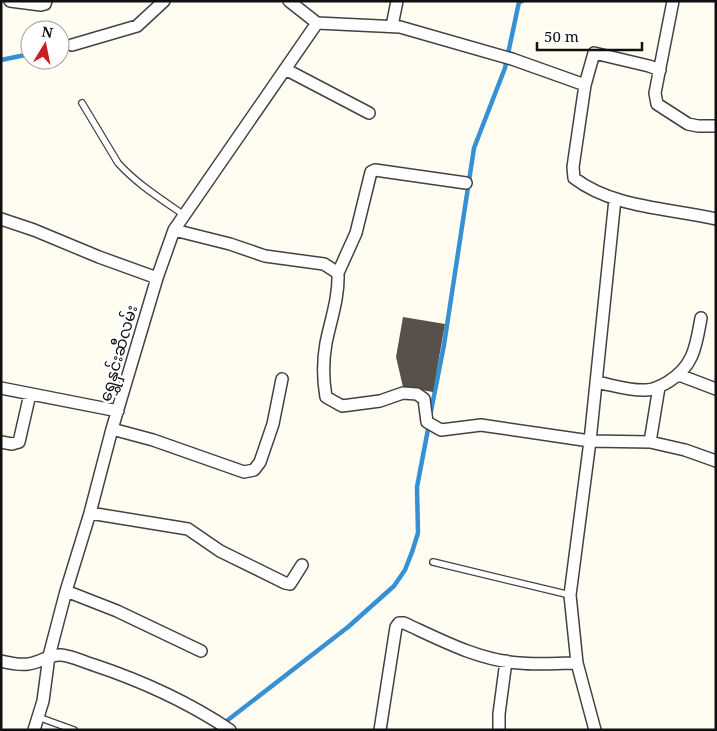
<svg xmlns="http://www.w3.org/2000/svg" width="717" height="731" font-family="'Noto Serif','Noto Sans Myanmar',serif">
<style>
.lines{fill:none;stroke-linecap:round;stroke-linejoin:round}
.stream{stroke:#3590d4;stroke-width:4.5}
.building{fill:#58504a}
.service-casing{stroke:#424242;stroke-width:8}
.minor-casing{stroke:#424242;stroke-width:14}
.service{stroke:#fff;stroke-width:5.5}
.minor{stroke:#fff;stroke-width:11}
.labels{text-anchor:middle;stroke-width:5;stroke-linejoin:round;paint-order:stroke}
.street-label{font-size:16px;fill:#0f0f0f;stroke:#fff}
</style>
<rect width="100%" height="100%" fill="#fffdf1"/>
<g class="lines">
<path class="stream" d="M60,48L71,46
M1,60L30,54
M430,416L444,345L474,148L505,68L519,2L522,1
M215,730L348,627L394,586L405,570L412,552L418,533L417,487L429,424"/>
</g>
<path class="building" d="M403,317L445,324L433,392L403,387L396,357Z"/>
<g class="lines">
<defs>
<path id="service" d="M82,103L118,163C137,184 161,199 184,215
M433,562L570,595
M38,717L74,730"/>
<path id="minor" d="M10,1L41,5L45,4L46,1
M289,1L317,23L400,27L512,59L585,85L573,167L574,178C613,208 669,208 716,219
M673,1L655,93L657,104L688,124L698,126H716
M392,26L397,1
M72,45L137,26L164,1
M285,69L369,113
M585,85L594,53L649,66L660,70
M1,219L34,230L99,257L157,278
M174,230L230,244L265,256L324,264L338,273C339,297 331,319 326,343C323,360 323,380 326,397L342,406L380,401L403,393L417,394L424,399L427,422L441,430L481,425L590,441L650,442L685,450L716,461
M338,273L356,233L371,172L375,170L466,183
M679,375L716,389
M596,382C612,385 630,391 646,390C654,390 661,386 668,382C694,366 696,346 701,318
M1,388L118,411
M112,429L153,440L244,472L254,470L260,462L273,424L282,379
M1,442L12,444L19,442L30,394
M650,442L659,387
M90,513L188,529L220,551L285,583L290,584L302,565
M66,591L117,611L201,651
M1,661C9,663 20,665 28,664C40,663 49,654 61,655C72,656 84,662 94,665C142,681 188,702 230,730
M34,730L43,701L49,656L66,591L90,513L112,429L157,278L174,230L317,23
M380,730L396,627L399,623H404C441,640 478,660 519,663C538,665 558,663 577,663
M499,730V714L506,661
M595,730L577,663L570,595L590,441L615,199"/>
</defs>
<use href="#service" class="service-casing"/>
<use href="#minor" class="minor-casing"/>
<use href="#service" class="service"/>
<use href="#minor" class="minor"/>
</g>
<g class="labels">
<g class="street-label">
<text transform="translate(118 353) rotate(-74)" y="6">ရွှေနှင်းဆီလမ်း</text>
</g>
</g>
<rect width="717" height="731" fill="none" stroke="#0f0f0f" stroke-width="5"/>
<g transform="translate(45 45) rotate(10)"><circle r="24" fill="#ffffff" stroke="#9f9f9f"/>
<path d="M0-4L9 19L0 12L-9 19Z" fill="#c71f22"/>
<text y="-8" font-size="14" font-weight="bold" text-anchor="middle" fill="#0f0f0f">N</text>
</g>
<path d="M537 42v8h105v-8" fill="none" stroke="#0f0f0f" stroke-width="2.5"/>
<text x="544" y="42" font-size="15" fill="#0f0f0f" stroke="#ffffff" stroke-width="4" paint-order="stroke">50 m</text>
</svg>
